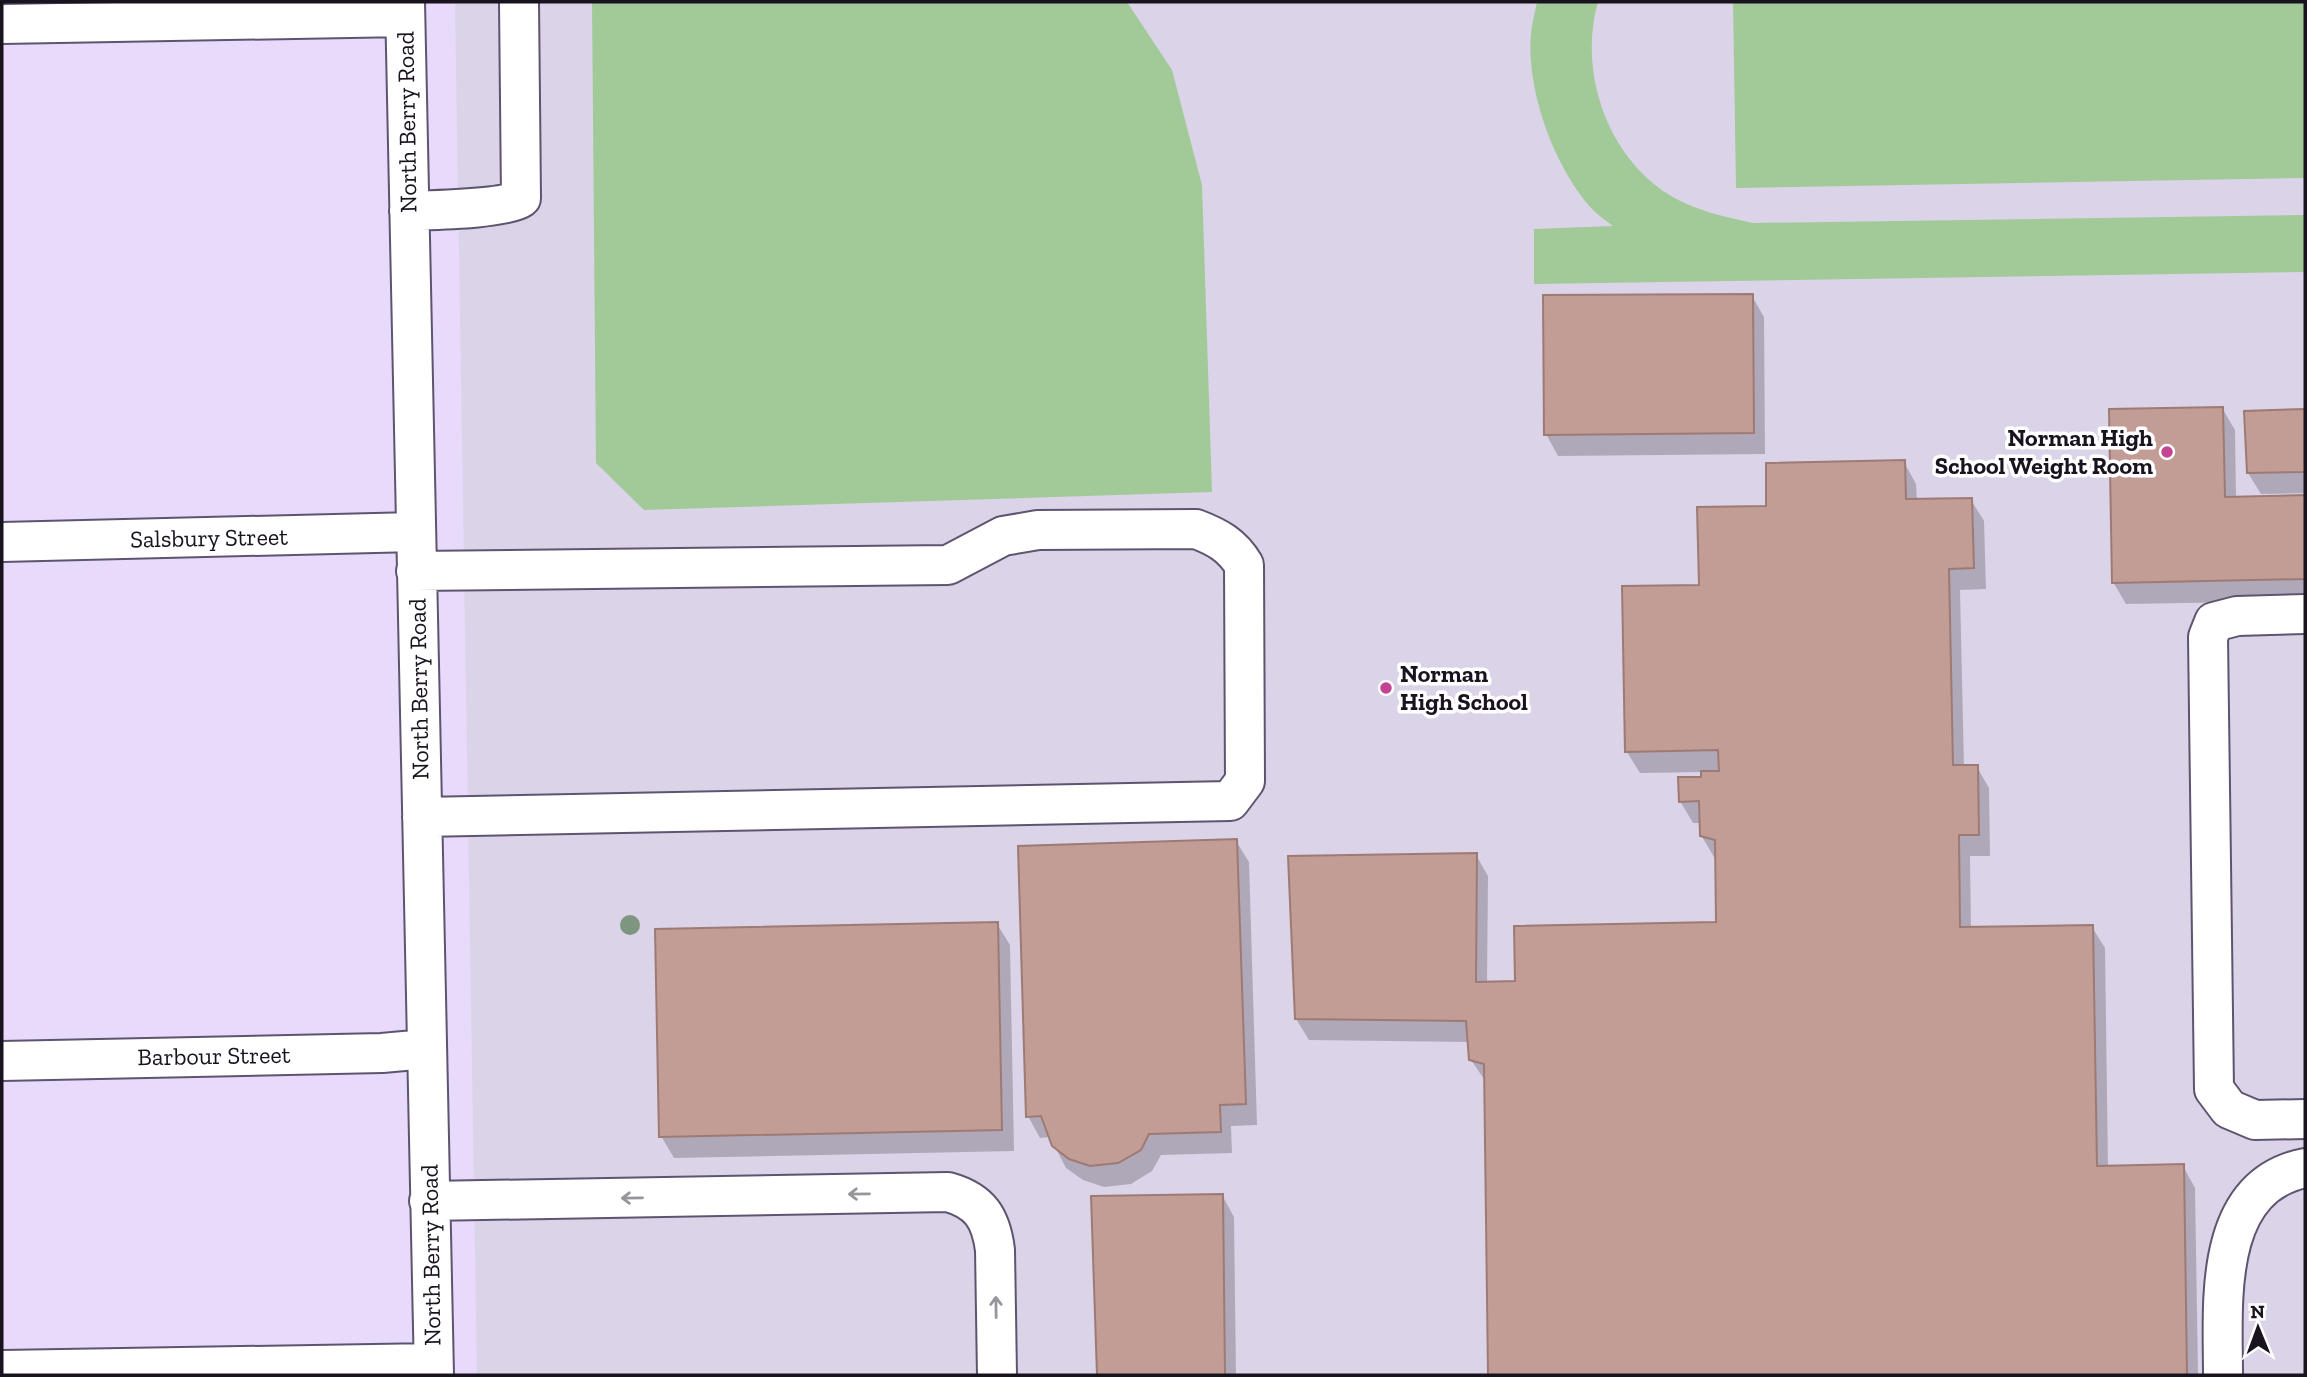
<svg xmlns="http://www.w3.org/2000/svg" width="2307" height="1377" font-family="'Zilla Slab',serif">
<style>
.education{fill:#dbd3e8}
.green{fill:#a1ca98}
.shadow{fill:#0003}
.building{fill:#c29d96;stroke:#9e7a74;stroke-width:2}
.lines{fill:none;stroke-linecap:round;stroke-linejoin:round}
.minor-casing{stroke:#5f546f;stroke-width:42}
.minor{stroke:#fff;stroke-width:38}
.tree{fill:#7e967f}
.oneway{stroke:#97959a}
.poi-dot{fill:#c24492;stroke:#fff;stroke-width:2.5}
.labels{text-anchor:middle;stroke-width:7;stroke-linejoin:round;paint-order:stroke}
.street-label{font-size:24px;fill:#18131e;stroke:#fff}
.poi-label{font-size:24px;font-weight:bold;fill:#18131e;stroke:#fff;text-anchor:end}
</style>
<rect width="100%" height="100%" fill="#e7dafa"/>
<path class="education" d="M455,2H2305V1375H477Z"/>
<path class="green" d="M592,2H1127L1172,70L1202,185L1212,492L644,510L596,463Z
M1537,2H1598C1578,71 1607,158 1671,196C1697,211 1725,217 1753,223L2305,215V272L1534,284V229L1613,226C1606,221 1598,215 1592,209C1554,167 1526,90 1531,34C1532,23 1535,12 1537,2Z
M1733,2H2305V178L1736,188Z"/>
<path class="shadow" d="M1752,296L1764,317L1765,454L1558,456L1546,434Z
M2222,408L2235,430L2236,498L2305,497V601L2126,604L2113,582Z
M2305,411V493L2261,494L2248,473L2246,412Z
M1904,462L1916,484L1917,501L1971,500L1984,521L1986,589L1960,590L1964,767H1977L1989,788L1990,856H1970L1971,929L2092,927L2105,948L2108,1167L2183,1166L2195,1188L2198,1375H1490L1486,1082L1471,1060L1469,1042L1309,1040L1296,1019L1476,855L1488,876L1487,984L1517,983L1717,923V858L1714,857L1701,835V823H1693L1680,801L1703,778V772L1640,773L1627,752L1701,587L1768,508Z
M1236,841L1249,862L1257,1125L1231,1126L1232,1153L1161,1155L1152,1171L1131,1184L1104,1187L1083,1180L1066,1168L1050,1137L1040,1138L1028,1116Z
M997,924L1010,945L1014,1151L674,1158L661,1136Z
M1222,1195L1234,1217L1236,1375H1099L1093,1198Z"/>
<path class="building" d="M1753,294L1754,433L1544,435L1543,295Z
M2223,407L2225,497L2305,495V579L2112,583L2109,409Z
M2305,409V472L2247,473L2244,411Z
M1905,460L1906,499L1972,498L1974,568L1949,569L1953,765H1978L1979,835H1959L1960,927L2093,925L2097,1166L2184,1164L2187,1375H1488L1484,1064L1469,1060L1466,1021L1295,1019L1288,856L1477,853L1476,982L1515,981L1514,926L1716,922L1715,840L1700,836L1699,801L1679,802L1678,777H1701V771H1719L1718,750L1625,752L1622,586L1699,585L1697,507L1766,506V463Z
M1237,839L1246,1104L1220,1105L1221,1132L1149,1134L1141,1150L1118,1163L1090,1166L1069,1159L1052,1146L1041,1116L1026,1117L1018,846Z
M998,922L1002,1130L659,1137L655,929Z
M1223,1194L1225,1375H1097L1091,1196Z"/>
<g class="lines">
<defs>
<path id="minor" d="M405,2L434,1375
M2,24L405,17
M409,211C431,210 506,209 521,198L519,2
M2,542L415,532
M416,571L948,565L1003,536L1038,530L1196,529C1217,537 1232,545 1244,565L1245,781L1230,801L422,817
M2305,614L2237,616L2214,622L2208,637L2214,1089L2229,1109L2255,1120L2305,1119
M2,1061L382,1053L426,1049
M429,1201L948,1192C980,1201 991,1218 995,1250L997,1375
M2,1370L433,1363
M2223,1375C2223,1303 2212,1187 2305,1168"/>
</defs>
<use href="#minor" class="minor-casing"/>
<use href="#minor" class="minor"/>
</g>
<circle class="tree" cx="630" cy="925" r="10"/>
<defs><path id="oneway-shaft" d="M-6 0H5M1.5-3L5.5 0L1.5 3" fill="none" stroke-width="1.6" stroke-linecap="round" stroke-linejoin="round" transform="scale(1.75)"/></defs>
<g class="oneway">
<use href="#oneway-shaft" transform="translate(859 1194) rotate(179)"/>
<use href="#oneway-shaft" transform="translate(632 1198) rotate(179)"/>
<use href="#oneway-shaft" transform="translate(996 1307) rotate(-91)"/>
</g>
<g class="poi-dot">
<circle cx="2167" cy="452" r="7"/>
<circle cx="1386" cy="688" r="7"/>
</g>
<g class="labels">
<g class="street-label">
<text transform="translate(407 122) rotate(-91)" y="8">North Berry Road</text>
<text transform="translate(209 538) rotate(-1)" y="8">Salsbury Street</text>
<text transform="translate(419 689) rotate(-91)" y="8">North Berry Road</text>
<text transform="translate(214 1056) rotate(-1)" y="8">Barbour Street</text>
<text transform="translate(431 1255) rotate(-91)" y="8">North Berry Road</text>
</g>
<g class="poi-label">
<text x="2153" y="446">Norman High<tspan x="2153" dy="28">School Weight Room</tspan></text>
<text x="1400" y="682" text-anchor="start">Norman<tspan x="1400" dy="28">High School</tspan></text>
</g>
</g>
<rect width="2307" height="1377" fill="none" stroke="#18131e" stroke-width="7"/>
<g transform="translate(2258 1328) rotate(359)" stroke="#ffffff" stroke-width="5" paint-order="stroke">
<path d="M0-5L12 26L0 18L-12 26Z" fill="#18131e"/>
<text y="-10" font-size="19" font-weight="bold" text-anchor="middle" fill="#18131e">N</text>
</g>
</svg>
